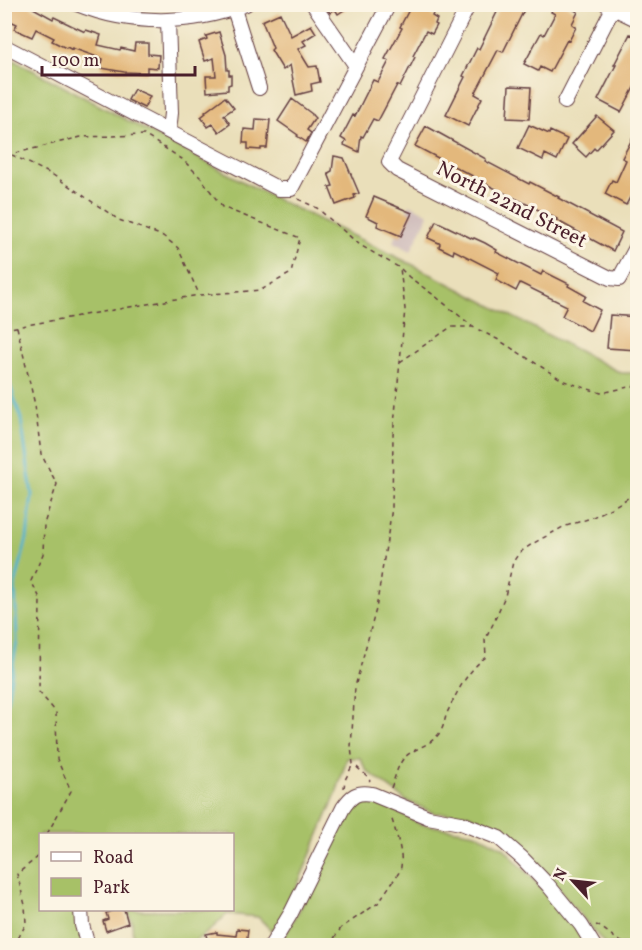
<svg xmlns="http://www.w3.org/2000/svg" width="642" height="950" font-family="Vollkorn,serif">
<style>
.industrial{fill:#d1bfbd}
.green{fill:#a7c167;stroke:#787049;stroke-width:1.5}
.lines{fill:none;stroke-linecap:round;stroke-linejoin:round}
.stream{stroke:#4eb1cd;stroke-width:3}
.building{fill:#e3b87c}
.minor-casing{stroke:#623c40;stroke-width:16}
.path{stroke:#623c40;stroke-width:1.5;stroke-dasharray:4.5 4.5;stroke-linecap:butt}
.minor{stroke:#fff;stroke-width:14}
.labels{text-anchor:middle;stroke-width:6;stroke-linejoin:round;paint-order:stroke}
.street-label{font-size:21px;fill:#4a1f2b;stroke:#fcf5e5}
</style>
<rect width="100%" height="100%" fill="#fcf5e5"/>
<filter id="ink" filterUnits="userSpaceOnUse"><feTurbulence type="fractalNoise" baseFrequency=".0167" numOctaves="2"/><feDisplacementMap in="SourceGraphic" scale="12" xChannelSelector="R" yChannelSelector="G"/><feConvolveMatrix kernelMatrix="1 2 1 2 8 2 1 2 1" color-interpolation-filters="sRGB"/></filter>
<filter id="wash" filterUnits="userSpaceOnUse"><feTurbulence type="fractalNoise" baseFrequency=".008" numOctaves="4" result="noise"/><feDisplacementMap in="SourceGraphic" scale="24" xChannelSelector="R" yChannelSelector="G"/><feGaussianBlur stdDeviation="1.35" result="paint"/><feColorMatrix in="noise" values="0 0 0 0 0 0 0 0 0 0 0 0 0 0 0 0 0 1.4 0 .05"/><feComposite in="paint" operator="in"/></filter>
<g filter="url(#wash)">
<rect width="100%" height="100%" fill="#eadfba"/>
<path class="industrial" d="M410,204L429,214L411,251L393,242Z"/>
<path class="green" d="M4,55L270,196L413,265L621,373H637V945H604V943L523,846L503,830L468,814L434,813L407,801L366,770L360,758H347L336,794L287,910L272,931L258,917L227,914L211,930L189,945H138L133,942L132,922L127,910H232V834H40V910H78L85,945H5Z
M359,799L377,800L420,824L475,833L504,848L588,939L589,946H279L299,911L349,809Z"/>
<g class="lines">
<path class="stream" d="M4,367L21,419L32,495L27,538L15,586L17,641L4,718"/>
</g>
<g id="blocks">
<path class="building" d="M4,4H26L53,19L54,17L85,32L86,30L101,35L98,45L120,50L121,48L134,51L135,43H148V54L159,55L158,68L147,67V73L124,72L101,68L103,59L72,48V50L67,47L66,48L52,41L54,38L36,29L32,37L14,29L17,24L4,18Z
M324,4H353L338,14L335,9L330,13Z
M412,4H438L432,16L437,19L435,24L437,25L432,34L426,31L413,56L415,57L400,87L397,85L378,121L373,119L363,137L361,136L359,152L344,145L346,141L341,138L353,115L355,116L373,80L378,82L389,61L385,59L402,28L400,27Z
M501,4H527L503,52L498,50L475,94L482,98L468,126L446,115L465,77L463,76L477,48L479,49Z
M555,4H564L578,12L572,24L576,27L569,41L567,40L550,72L540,67L538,71L524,64L541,33L544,35L555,14L551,12Z
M280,13L291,36L311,25L316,33L303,41L306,45L298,49L309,67L317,66L320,82L311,84L312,91L296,95L290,65L283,70L271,50L273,48L262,21Z
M219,32L226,55L227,70H229V75H231V84L228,85V90L207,92L206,76H216L214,58L205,61L199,42L207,39L206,36Z
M630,34L638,38V80L621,112L598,100L616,65H614Z
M509,86L531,87L529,119L507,118Z
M134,89L150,96L144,108L128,100Z
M225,97L234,108L224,115L230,124L219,132L213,124L208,127L201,117L206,113L205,112Z
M292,99L312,114V115L315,118L307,130L311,133L306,142L297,136L298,135L278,121Z
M597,116L614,130L596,150L594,148L586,157L572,144Z
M256,119L270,120L267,148H261V150L248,149V143H243L244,129L255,130Z
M529,125L549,134L550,131L567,139L557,160L545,154L543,160L518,148Z
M426,126L486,159L485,161L529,184L530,182L559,197L558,198L622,232L613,251L556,220L557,219L486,184V183L415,146Z
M638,128V182L626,205L605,194L612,180L616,182L626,160L622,158Z
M334,156L344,158L359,193L354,195L355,198L336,205L329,187L333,186L328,173L332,171Z
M374,197L412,213L401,236L377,226L378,222L366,216Z
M436,221L473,239L474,238L485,243L497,250L496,252L541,275L543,271L569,284L568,286L586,296L583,301L600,310L590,331L562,316L567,306L520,283L516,291L496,280L499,273L454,250L453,254L439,247L440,244L439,243L428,238Z
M610,315L638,317L637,350L607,348Z
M116,909H124L128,923L106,931L103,921L108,919L106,913Z
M237,929L248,930L246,945H208L206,934L217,932V934L236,936Z"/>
</g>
</g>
<g filter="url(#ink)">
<use href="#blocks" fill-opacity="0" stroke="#623c40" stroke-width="1.5"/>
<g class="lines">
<defs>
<path id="minor" d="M77,4C131,26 192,25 246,4
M313,4L356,66
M469,4L389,162L397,170L610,278L619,279L638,244
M607,5L638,20
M234,9L259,88
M168,20L171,113L169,131
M4,46L279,189H291L389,4
M565,102L613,8
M81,910L82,925L88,946
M271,946L291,913L343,808C351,796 357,791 372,794L428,817L461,823L499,838L522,858L548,885L581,925L594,946"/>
</defs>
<use href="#minor" class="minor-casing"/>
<path class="path" d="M4,151L53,175L119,220L163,236L178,248L199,294
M298,199L317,208L360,245L400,268L405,309L393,435L392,508L376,609L355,687L351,747L353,764L366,775L370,781
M401,269L409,277L435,296L472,326
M17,327L35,405L41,454L57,484L44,524L43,554L31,581L40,598L39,692L56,712L57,759L71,791L47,834
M4,329L199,295L261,290L291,273L300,238L222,207L201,178L182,159L144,135L81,137L12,154
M400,362L451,327H473L497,339L564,381L601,393L638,385
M344,788L345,780L353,764
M391,788C395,778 397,766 404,758C414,748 429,746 438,735C444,728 444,721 447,713C457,692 467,671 486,657L485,640L493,624L505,596L513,562L519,553L532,544L563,527L591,518L613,507L638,492
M596,925C607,929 615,941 627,944C630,945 634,944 638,944
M14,946L26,924L25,905L17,874L39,856L40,851
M329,946L341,928L378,903L400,871C405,856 395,831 391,816"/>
<use href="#minor" class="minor"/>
</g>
</g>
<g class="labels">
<g class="street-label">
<text transform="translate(512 204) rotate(27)" y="7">North 22nd Street</text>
</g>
</g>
<rect width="642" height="950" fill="none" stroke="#fcf5e5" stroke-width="24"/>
<rect x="39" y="833" width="195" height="78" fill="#fcf5e5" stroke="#b59f9b" stroke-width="1.5"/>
<rect x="51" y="852" width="30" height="9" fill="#ffffff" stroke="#b59f9b" stroke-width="1.5"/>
<text x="93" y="863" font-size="18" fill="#4a1f2b">Road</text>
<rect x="51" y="878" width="30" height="18" fill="#a7c167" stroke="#b59f9b" stroke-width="1.5"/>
<text x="93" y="893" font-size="18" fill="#4a1f2b">Park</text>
<g transform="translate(573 881) rotate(297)" stroke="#fcf5e5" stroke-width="4.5" paint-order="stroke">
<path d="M0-4.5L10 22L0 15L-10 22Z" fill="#4a1f2b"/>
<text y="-9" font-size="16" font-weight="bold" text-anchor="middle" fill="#4a1f2b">N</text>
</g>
<path d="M42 66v9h153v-9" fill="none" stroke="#4a1f2b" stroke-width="3"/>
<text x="51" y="66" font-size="18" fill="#4a1f2b" stroke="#fcf5e5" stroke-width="4.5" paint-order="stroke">100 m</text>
</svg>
